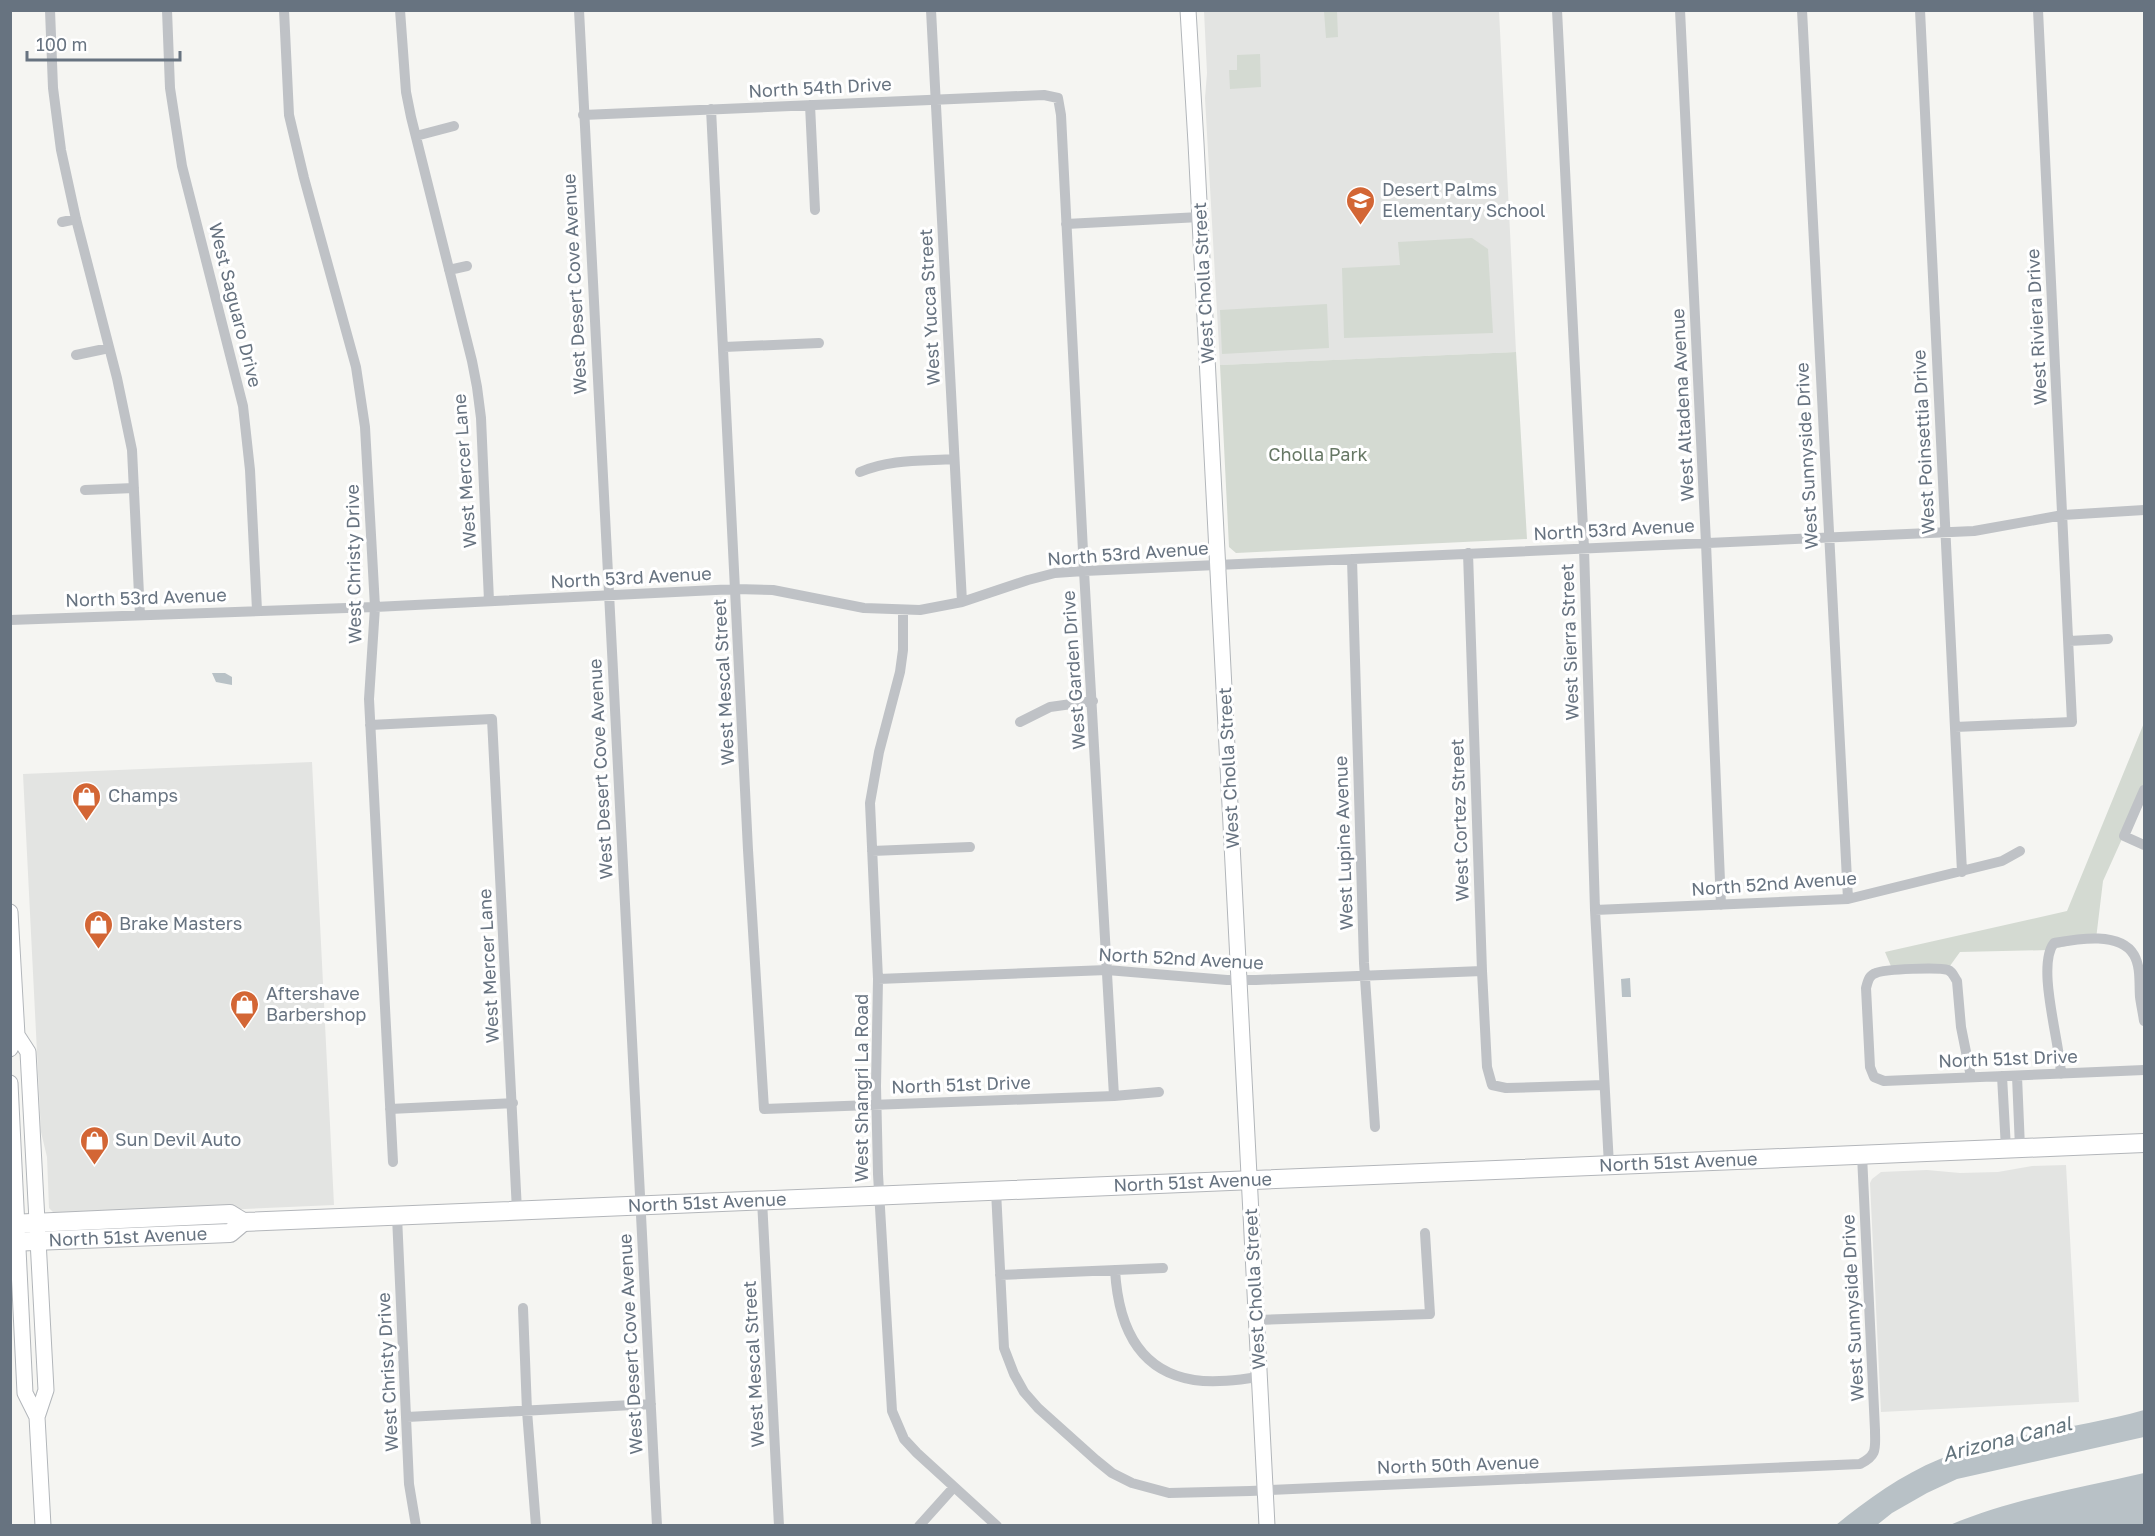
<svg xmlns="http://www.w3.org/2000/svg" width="2155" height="1536" font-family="'Golos Text',sans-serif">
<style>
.built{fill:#e3e4e2}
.green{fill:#d4dad2}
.water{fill:#b8c1c6}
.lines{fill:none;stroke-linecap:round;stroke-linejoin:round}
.secondary-casing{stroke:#b2b6ba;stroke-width:17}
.primary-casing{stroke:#b3b6ba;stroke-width:20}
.street{stroke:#bfc2c6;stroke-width:10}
.secondary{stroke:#fff;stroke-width:15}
.primary{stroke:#fff;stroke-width:18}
.labels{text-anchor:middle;stroke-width:6;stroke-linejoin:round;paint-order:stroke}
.street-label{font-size:18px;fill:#677380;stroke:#fff}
.poi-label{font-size:18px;fill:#677380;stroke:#fff;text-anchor:start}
.park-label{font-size:18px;fill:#677865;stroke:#fff}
.water-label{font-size:20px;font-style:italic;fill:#63747d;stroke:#fff}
</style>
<rect width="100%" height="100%" fill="#f5f5f2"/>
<path class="built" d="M1204,11H1499L1516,352L1220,365L1205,98L1207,73Z
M312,762L334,1205L66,1217L56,1215L49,1208L47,1157L41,1132L23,774Z
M2066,1165L2079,1402L1881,1412L1870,1183L1872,1179L1881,1172L1927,1170L1960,1173L1998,1172L2032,1166Z"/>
<path class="green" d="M1324,11H1337L1338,37L1326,38Z
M1260,54L1261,87L1230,89L1229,70H1237V55Z
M1472,238L1488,249L1493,333L1344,338L1342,268L1400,265L1398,242Z
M1327,304L1329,348L1222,354L1220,310Z
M1516,352L1527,539L1236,553L1229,547L1220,365Z
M2144,723V790L2103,881L2096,939L2049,950L1960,952L1947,970L1893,971L1885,952L2067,911Z"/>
<path class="water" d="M212,673H225L232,677V685L216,682Z
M1630,978L1631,997H1622L1621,979Z
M2144,1410V1437L1957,1479L1927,1493L1892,1513L1877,1525H1836C1868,1499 1901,1475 1940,1459C2004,1433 2078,1429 2144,1410Z
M2144,1473V1525H1950C2011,1499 2080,1488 2144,1473Z"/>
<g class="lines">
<defs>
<path id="secondary" d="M1188,10L1196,143L1267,1526
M10,912L17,1035L10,1049
M17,1035L28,1052L46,1390L37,1417L43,1526
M10,1083L25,1393L37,1417"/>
<g id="primary">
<path id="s1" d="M10,1224L230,1214L243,1222L2144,1143"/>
<path id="s2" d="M10,1242L230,1233L243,1222"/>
</g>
</defs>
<use href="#secondary" class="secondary-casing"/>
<use href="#primary" class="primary-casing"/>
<path class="street" d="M50,10L53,88L61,150L76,219L117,378L132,450L140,615
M167,10L170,88L182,166L243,406L250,470L257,610
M284,10L289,115L304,178L356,367L365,427L375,607L369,699L393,1162
M400,10L406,92L411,117L472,361L477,387L481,418L489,601
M579,10L657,1526
M931,10L962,602
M1557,10L1584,548L1595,910L1609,1165
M1680,10L1706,543L1721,905
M1802,10L1848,899
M1920,10L1962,872
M810,105L815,210
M711,109L748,850L764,1109L1114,1096L1159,1092
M583,115L1044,95L1058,98L1061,115L1084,571L1114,1096
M416,136L454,126
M62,222L76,219
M1066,224L1200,217
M449,270L467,266
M724,347L819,343
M76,355L109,348
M860,472C890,459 921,461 954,459
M85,490L134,488
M1468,553L1482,971L1487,1067L1492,1085L1506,1088L1604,1085
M1352,559L1364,963L1375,1127
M903,610V650L900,672L879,752L870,803L878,979L876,1086L878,1174L892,1411L904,1439L917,1453L997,1526
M10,620L375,607L736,589L773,590L864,608L920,610L962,602L1028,580L1055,573L1084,571L1974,531L2063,515L2144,510
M2069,641L2108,639
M1020,722L1050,707L1093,701
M370,725L492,719L517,1211
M1955,727L2072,722L2038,10
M2144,790L2124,836L2144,845
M872,851L970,847
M1595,910L1848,899L2002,861L2020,851
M878,979L1107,970L1227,980H1256L1482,971
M2061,1074C2060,1042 2036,966 2054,943C2077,939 2120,931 2134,955C2141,967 2139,984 2140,997C2141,1005 2143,1013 2144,1021
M2002,1076L2006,1149
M2017,1076L2020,1148
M1971,1077L1961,1027L1957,981C1954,977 1953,972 1948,970C1939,967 1885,969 1876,973C1869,975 1868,981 1866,988L1870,1067L1874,1077L1884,1081L2144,1070
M390,1109L513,1103
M996,1191L1004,1348L1014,1374L1024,1392L1038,1408L1096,1460L1112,1473L1132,1483L1169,1493L1250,1491L1860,1464C1878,1455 1875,1448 1875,1430L1862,1155
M762,1200L779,1526
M397,1216L409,1484L416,1526
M1115,1270C1118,1322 1136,1371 1194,1380C1215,1383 1238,1380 1259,1377
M1000,1275L1163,1268
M523,1308L527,1411L536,1526
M1256,1320L1430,1314L1425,1233
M407,1417L651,1404
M919,1526L954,1487"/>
<use href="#secondary" class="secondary"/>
<use href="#primary" class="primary"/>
</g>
<defs>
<symbol id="school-pin" viewBox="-11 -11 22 30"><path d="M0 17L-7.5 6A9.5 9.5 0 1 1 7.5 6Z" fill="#d36635" stroke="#fff"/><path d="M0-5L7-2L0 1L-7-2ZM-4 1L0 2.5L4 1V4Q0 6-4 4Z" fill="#fff"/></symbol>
<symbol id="shop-pin" viewBox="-11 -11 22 30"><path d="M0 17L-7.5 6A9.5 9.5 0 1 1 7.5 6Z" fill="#d36635" stroke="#fff"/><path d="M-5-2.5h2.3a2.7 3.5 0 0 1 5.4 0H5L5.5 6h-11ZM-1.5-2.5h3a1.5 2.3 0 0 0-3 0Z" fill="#fff"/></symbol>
</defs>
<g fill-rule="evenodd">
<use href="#school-pin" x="1344" y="184" width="33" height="45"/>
<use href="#shop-pin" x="70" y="780" width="33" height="45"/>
<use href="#shop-pin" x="82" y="908" width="33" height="45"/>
<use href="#shop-pin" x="228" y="988" width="33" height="45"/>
<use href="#shop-pin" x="78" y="1124" width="33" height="45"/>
</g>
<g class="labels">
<g class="street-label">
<text transform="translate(820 88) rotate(-3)" y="6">North 54th Drive</text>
<text transform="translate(1204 283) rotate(-93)" y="6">West Cholla Street</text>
<text transform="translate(575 284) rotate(-93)" y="6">West Desert Cove Avenue</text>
<text transform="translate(235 305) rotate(76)" y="6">West Saguaro Drive</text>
<text transform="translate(930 307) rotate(-93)" y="6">West Yucca Street</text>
<text transform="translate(2037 327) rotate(-93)" y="6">West Riviera Drive</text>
<text transform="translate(1683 405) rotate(-93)" y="6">West Altadena Avenue</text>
<text transform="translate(1924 442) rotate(-93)" y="6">West Poinsettia Drive</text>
<text transform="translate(1807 456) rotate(-93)" y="6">West Sunnyside Drive</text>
<text transform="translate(465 471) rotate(-94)" y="6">West Mercer Lane</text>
<text transform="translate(1614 530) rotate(-3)" y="6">North 53rd Avenue</text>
<text transform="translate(1128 554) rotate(-4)" y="6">North 53rd Avenue</text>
<text transform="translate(354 564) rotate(-91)" y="6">West Christy Drive</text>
<text transform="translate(631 578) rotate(-3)" y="6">North 53rd Avenue</text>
<text transform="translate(146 598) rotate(-2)" y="6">North 53rd Avenue</text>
<text transform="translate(1570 642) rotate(-92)" y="6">West Sierra Street</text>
<text transform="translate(1074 670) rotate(-94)" y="6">West Garden Drive</text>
<text transform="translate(724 682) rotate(-93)" y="6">West Mescal Street</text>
<text transform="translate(1229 768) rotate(-93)" y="6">West Cholla Street</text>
<text transform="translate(601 769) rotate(-93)" y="6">West Desert Cove Avenue</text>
<text transform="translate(1460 820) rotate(-92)" y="6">West Cortez Street</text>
<text transform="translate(1344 843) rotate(-92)" y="6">West Lupine Avenue</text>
<text transform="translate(1774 884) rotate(-4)" y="6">North 52nd Avenue</text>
<text transform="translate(1181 959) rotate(3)" y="6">North 52nd Avenue</text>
<text transform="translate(489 966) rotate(-93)" y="6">West Mercer Lane</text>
<text transform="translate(2008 1059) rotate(-2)" y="6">North 51st Drive</text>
<text transform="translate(961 1085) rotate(-2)" y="6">North 51st Drive</text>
<text transform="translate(862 1088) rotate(-90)" y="6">West Shangri La Road</text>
<text dy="6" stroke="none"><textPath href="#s1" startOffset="1672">North 51st Avenue</textPath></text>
<text dy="6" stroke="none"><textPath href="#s1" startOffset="1186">North 51st Avenue</textPath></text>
<text dy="6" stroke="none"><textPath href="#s1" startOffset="700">North 51st Avenue</textPath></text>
<text dy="6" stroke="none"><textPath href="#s2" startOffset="118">North 51st Avenue</textPath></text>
<text transform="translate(1255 1289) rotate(-93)" y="6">West Cholla Street</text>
<text transform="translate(1853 1308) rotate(-93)" y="6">West Sunnyside Drive</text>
<text transform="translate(631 1344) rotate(-93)" y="6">West Desert Cove Avenue</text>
<text transform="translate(754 1364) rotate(-93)" y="6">West Mescal Street</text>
<text transform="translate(388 1372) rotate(-93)" y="6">West Christy Drive</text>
<text transform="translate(1458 1465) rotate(-2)" y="6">North 50th Avenue</text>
</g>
<g class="poi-label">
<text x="1382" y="196">Desert Palms<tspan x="1382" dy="21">Elementary School</tspan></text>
<text x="108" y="802">Champs</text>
<text x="119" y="930">Brake Masters</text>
<text x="266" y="1000">Aftershave<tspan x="266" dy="21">Barbershop</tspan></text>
<text x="115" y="1146">Sun Devil Auto</text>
</g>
<g class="park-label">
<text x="1318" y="461">Cholla Park</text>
</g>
<g class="water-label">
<text transform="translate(2007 1439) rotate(-14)" y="7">Arizona Canal</text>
</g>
</g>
<rect width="2155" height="1536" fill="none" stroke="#677380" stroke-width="24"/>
<path d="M27 51v9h153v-9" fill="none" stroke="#677380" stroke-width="3"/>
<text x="36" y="51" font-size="18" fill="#677380" stroke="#ffffff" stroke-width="4.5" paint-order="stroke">100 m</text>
</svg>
